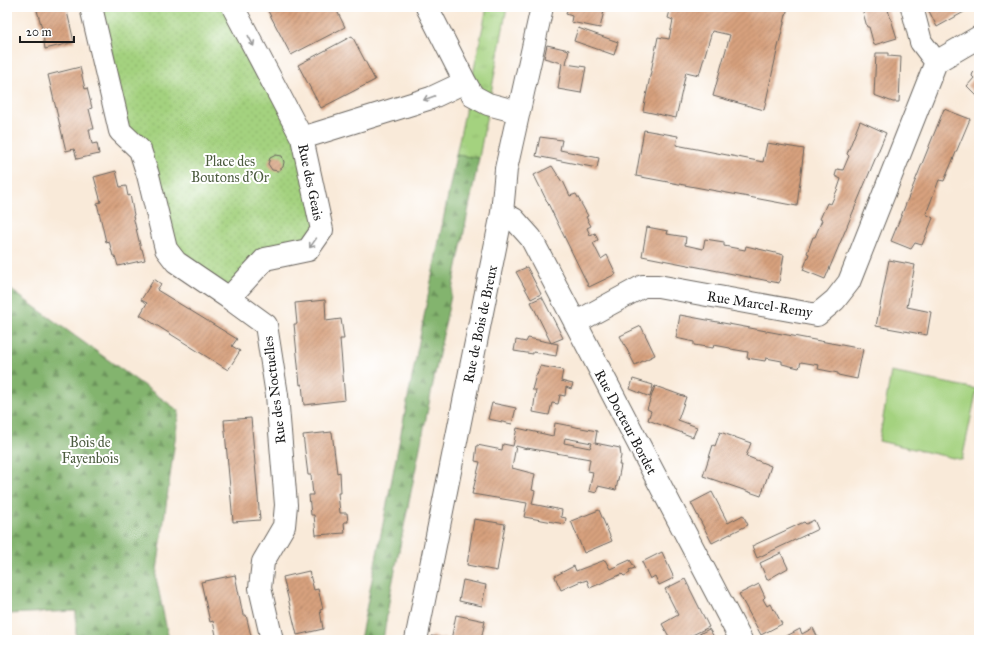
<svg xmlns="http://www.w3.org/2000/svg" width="986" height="647" font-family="'IM FELL Great Primer',serif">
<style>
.grass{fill:url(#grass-tufts);stroke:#60774e}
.forest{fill:url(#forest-firs);stroke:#506845}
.park{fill:url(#park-dots);stroke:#60774e}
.pitch{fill:#a4d27f;stroke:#60774e}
.building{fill:url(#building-hatch);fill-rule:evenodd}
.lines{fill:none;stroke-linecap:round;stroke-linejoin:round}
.minor-casing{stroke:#69645e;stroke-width:24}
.minor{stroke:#fff;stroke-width:22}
.oneway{stroke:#999}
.labels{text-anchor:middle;stroke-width:4;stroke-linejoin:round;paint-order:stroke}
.park-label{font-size:14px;fill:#4c5c3f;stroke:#fff}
.street-label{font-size:14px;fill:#1c1c1c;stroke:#fff}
</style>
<defs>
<pattern id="grass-tufts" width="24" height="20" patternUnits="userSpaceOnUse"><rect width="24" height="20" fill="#a4d27f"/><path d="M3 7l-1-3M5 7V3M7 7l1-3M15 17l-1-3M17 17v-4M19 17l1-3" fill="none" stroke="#8db46d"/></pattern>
<pattern id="forest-firs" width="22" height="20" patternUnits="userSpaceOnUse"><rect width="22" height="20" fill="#83b46e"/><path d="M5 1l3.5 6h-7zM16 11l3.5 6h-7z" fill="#6a925a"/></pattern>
<pattern id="park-dots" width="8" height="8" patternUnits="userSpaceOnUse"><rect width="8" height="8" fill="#a4d27f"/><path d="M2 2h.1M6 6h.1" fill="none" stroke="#8db46d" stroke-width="1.8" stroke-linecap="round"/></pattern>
<pattern id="building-hatch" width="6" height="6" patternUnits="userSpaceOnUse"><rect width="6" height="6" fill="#d7a17e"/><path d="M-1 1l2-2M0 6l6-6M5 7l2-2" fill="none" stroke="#ae8266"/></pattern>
</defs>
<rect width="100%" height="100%" fill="#fff"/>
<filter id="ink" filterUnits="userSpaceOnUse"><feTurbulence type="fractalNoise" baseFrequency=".025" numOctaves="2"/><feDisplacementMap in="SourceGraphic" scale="8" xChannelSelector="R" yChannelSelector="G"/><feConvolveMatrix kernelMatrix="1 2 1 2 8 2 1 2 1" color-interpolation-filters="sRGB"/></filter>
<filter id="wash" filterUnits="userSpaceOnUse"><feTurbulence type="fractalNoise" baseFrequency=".012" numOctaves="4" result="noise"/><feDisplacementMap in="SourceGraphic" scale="16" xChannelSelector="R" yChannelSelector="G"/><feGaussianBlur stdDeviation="0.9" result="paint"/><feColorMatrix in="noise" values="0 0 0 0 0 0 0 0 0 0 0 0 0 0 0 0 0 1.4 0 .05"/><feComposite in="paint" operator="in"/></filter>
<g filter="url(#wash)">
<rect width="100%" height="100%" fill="#f9ead9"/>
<path class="grass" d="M487,7H507L479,158L456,155Z"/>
<path class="forest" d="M456,155L479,158L391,590L383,640H360Z
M7,287L179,411L156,578L169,640H76V611L7,614Z"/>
<path class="park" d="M102,7H228L297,135L318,226L309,241L230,290L174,248L128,129Z"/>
<path class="pitch" d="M891,372L977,389L962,460L879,441Z"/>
<g id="blocks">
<path class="building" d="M36,7H66L74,42L45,49L42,28Z
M276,7H335L345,27L291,55L268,11Z
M568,7H599L598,10L604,11L600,28L571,22L572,16L566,14Z
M671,7H788L778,47L764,110L713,96L730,35L712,31L699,75L686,72L676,118L643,111L658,37L669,39L673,20L668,18Z
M860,7H887L897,38L874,45L869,27H867L862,9H860Z
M927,7H973L937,27Z
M578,28L618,42L614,55L574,41Z
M352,36L375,80L321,108L298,65Z
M547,45L569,50L566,64L586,67L581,93L558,89L562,63L544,58Z
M876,53H888V56L901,57L899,102H893L874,95Z
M80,67L85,89L87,88L92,108L89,109L94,129H89L92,144L97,143L99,154L77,159L74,149L66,151L48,75Z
M979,67V98L967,86L974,78L972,76L973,73Z
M944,109L970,119L944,181L939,180L926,214L933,218L922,245L915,243L911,249L891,241Z
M860,121L886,133L825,279L803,270L809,254L807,253L813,237H815L822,220L820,219L827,203L831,204L838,188L841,179L835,176L837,169L843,170L849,156L847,154Z
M644,130L678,136L676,145L763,162L767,143L804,149L797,206L636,176Z
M540,137L562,140L560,150L599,158L597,168L536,156Z
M276,155L282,156L284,162L283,167L278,171L272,170L268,164L270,158Z
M552,166L562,182L563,181L570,196L576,194L588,216L586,217L591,226L587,228L590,235L595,233L598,240L593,243L601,259L607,255L616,274L589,287L534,175Z
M116,171L120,187L126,186L128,196L130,195L134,215L133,216L141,249H142L145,260L118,266L115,256H113L109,241L106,242L97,203L101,202L94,177Z
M647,227L668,231L667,234L686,237L685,245L703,249L705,239L724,242V246L745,250L746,246L784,255L779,283L642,256Z
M889,260L915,265L907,307L931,312L927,335L876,326Z
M527,267L541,294L531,299L516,272Z
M154,279L161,284L157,290L237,339L232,346L240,351L228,370L140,315L147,303L141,300Z
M542,297L563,338L551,343L531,302Z
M325,300L326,321L341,319L344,339H340L345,400L304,405L302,384L300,385L294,324H297L295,303Z
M680,315L863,349L857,379L838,375V373L818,369L819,365L801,362L799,368L782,364V361L766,358L765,361L747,358L748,352L731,349L730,348L714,345L713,348L694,345V342L676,338Z
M641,326L655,355L635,365L620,336Z
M528,338L558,344L556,356L533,352V354L514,351L516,340L526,342Z
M540,366L563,370L561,381L573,384L571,389L566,387L565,396L560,395L558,404L552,403L549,415L533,412L536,390H532L536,375H537Z
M633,379L653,385L650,397L630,389Z
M655,386L686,397L678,420L697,427L693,437L648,420L651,411L647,409Z
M492,403L516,408L512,424L488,419Z
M251,418L260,520L233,522L224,420Z
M555,423L597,431L595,443L620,448L621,456L619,465H621L616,490L598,486L596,493L589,491L593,472L588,471L590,459L527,448V449L516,446L512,468L535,474L532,490L535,491L532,504L562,510L561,517L566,518L565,524L524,517L527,503L472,494L480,462L475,461L477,445L502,450L503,444L513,446L517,428L553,436ZM565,438L592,443L590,448L564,443Z
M332,432L337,473L340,472L341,493H338L340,513H347L348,522H344L345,533L316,535L314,515H311L309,495H313L311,475H308L303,435Z
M720,432L751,443L746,456L771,466L761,496L703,476L713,445L715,446Z
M712,492L728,523L743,515L748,525L712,543L691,503Z
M599,510L612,541L584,553L571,521Z
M474,519L505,524L497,571L467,565Z
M814,520L818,529L757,558L752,546L804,522L806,524Z
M662,552L674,578L659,585L655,576L650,579L642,562Z
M781,553L788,568L767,580L760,563Z
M605,560L610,569L630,560L635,568L629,570L630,573L624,576L622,574L590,588L587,580L581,582V581L561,590L555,577V576L574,566L576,571Z
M309,571L314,590L318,589L323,609L320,610L323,629L297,635L283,577Z
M235,575L243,615H246L252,640H217L213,621L210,622L201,582Z
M685,579L709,627L682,640H671L662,624L678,615L665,589Z
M463,580L486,585L482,606L459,601Z
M759,584L765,597L763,599L767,606L770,604L773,610L774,609L782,624L761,635L739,594Z
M456,615L485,621L481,640H451Z
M813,628L819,640H779L800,629L802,634Z
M709,629L716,640H688Z
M431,636L450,639V640H430Z"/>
</g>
</g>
<g filter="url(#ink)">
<use href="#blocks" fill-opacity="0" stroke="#69645e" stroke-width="1"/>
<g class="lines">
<defs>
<path id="minor" d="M91,7L120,131L140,150L148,175L166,249L176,262L229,298L266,325L277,395L286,505L284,526L263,562L260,588L272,640
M427,7L465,82L473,96L488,104L518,112
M912,7L921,42L936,62
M302,138L431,98L465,82
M502,213L514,219L531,238L741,640
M229,298L265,259L308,250L322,230L302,138L233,7
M575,323L643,286H658L817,315L835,300L849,282L936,62L979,37
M416,640L502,213L506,169L542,7"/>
</defs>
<use href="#minor" class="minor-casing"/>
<use href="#minor" class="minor"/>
</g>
<defs><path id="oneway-shaft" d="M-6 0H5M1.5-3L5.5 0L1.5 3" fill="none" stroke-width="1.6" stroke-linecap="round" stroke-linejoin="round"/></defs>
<g class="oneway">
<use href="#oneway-shaft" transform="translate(251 41) rotate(62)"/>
<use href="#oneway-shaft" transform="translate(429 98) rotate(160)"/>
<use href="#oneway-shaft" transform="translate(313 243) rotate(125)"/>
</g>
</g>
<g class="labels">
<g class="park-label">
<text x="230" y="166">Place des<tspan x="230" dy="16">Boutons d'Or</tspan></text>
<text x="90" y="447">Bois de<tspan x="90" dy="16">Fayenbois</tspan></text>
</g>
<g class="street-label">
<text transform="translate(311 182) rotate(78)" y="5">Rue des Geais</text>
<text transform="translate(760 304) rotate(9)" y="5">Rue Marcel-Remy</text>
<text transform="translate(480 324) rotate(-78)" y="5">Rue de Bois de Breux</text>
<text transform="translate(274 390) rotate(-97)" y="5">Rue des Noctuelles</text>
<text transform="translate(626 422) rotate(62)" y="5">Rue Docteur Bordet</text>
</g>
</g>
<rect width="986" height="647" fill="none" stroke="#fff" stroke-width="24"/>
<path d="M20 36v6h54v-6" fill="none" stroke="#1c1c1c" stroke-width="2"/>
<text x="26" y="36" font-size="12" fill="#1c1c1c" stroke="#ffffff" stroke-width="3" paint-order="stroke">20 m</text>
</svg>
